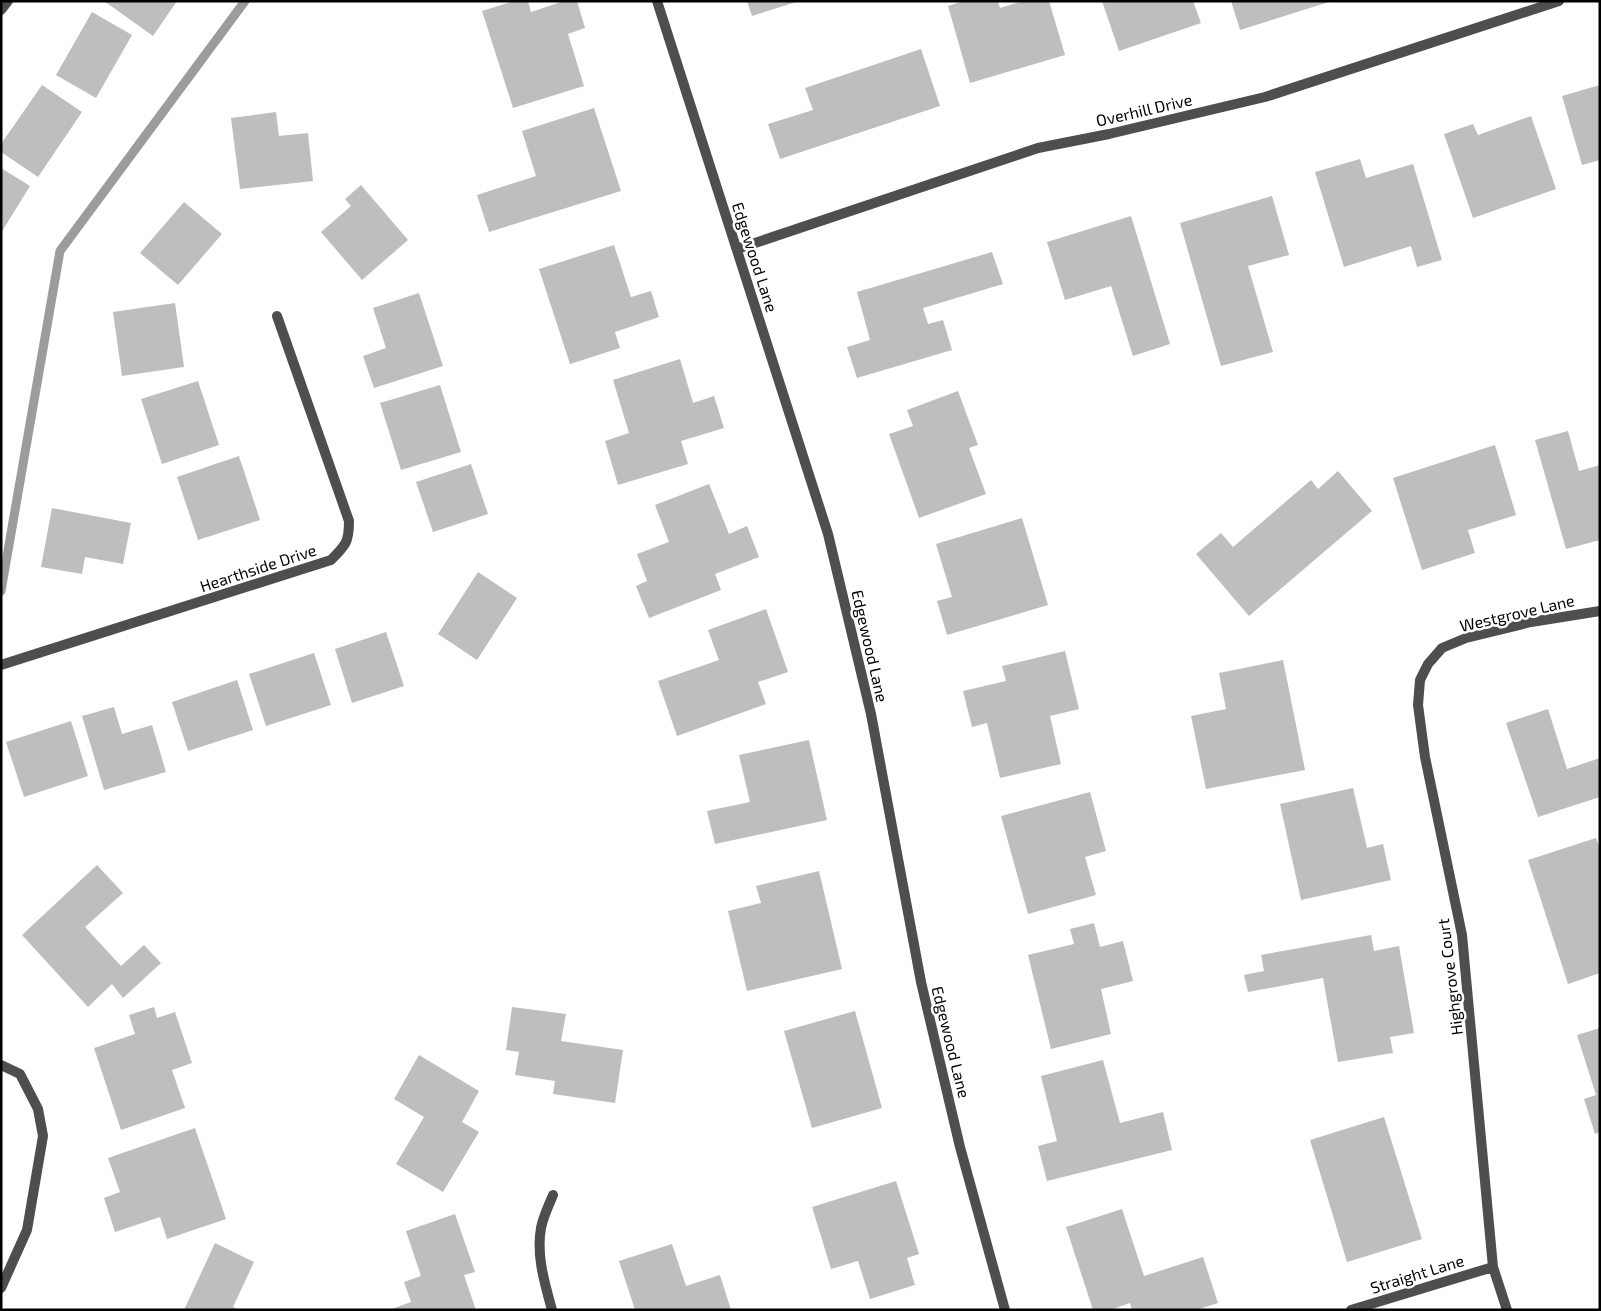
<svg xmlns="http://www.w3.org/2000/svg" width="1601" height="1311" font-family="'Exo 2',sans-serif">
<style>
.lines{fill:none;stroke-linecap:round;stroke-linejoin:round}
.stream{stroke:#9c9c9c;stroke-width:9}
.building{fill:#bebebe}
.minor{stroke:#4e4e4e;stroke-width:10}
.labels{text-anchor:middle;stroke-width:5;stroke-linejoin:round;paint-order:stroke}
.street-label{font-size:16px;fill:#000;stroke:#fff}
</style>
<rect width="100%" height="100%" fill="#fff"/>
<g class="lines">
<path class="stream" d="M1,591L60,251L245,1"/>
</g>
<path class="building" d="M104,1H177L153,36Z
M514,1H528L531,12L564,1H577L585,28L568,34L584,86L513,108L482,11Z
M747,1H796V2L752,16Z
M964,1H998L1000,8L1023,1H1049L1065,55L970,83L948,6Z
M1102,1H1193L1201,23L1119,51Z
M1231,1H1329V2L1240,30Z
M92,12L132,35L96,98L56,75Z
M921,49L940,106L780,159L768,124L813,110L805,88Z
M42,85L82,112L38,177L1,152V144Z
M1600,85V160L1582,165L1562,96Z
M594,108L621,191L489,232L477,195L536,176L522,131Z
M276,112L279,136L308,133L313,181L240,189L231,118Z
M1531,116L1556,189L1473,218L1444,134L1473,124L1478,135Z
M1360,159L1366,178L1413,164L1442,260L1417,267L1411,246L1344,267L1315,172Z
M1,168L30,186L1,233Z
M361,185L408,240L362,280L321,232L351,206L345,199Z
M1272,196L1289,255L1248,266L1273,352L1221,366L1180,223Z
M184,202L222,234L178,285L140,253Z
M1131,216L1170,344L1133,356L1111,286L1065,300L1047,242Z
M614,245L631,297L651,291L659,317L615,332L620,348L570,364L539,269Z
M992,252L1003,284L923,308L928,324L943,320L952,350L857,378L847,347L870,340L857,292Z
M419,293L443,366L374,388L363,356L386,348L373,308Z
M175,303L184,367L122,376L113,312Z
M680,359L693,403L714,396L724,428L681,441L688,464L618,485L605,441L629,433L613,380Z
M198,381L219,445L162,464L141,399Z
M440,385L461,452L401,470L380,403Z
M958,391L978,445L969,448L986,494L919,518L889,434L913,426L907,410Z
M1568,431L1579,471L1600,465V540L1566,549L1535,440Z
M1495,445L1516,515L1468,530L1475,553L1422,570L1393,478Z
M239,456L260,520L198,540L177,477Z
M471,464L488,514L433,532L416,482Z
M1338,471L1372,511L1249,616L1196,554L1221,533L1233,547L1311,480L1318,489Z
M709,484L729,534L747,526L759,557L715,574L721,590L649,618L636,586L647,581L637,554L669,542L655,505Z
M52,508L131,523L123,564L85,557L82,574L41,567Z
M1022,518L1048,605L947,635L937,601L952,597L936,544Z
M478,572L517,598L477,660L438,634Z
M766,609L788,672L758,682L766,704L677,736L658,681L719,660L708,630Z
M386,632L404,686L352,703L335,649Z
M1065,651L1079,709L1050,716L1061,764L1000,778L987,723L972,727L963,691L1006,681L1002,666Z
M314,653L331,705L266,726L249,674Z
M1283,660L1305,770L1206,789L1191,716L1226,709L1219,673Z
M237,680L253,730L188,751L172,702Z
M114,707L122,734L152,725L166,772L104,790L82,716Z
M1548,709L1567,769L1600,758V797L1538,817L1506,723Z
M71,721L88,776L24,797L6,742Z
M809,740L827,820L715,844L707,811L750,802L739,755Z
M1353,788L1367,848L1383,844L1391,880L1301,900L1280,804Z
M1090,792L1106,851L1085,857L1096,895L1028,914L1001,816Z
M1596,838L1600,849V973L1568,984L1528,860Z
M97,865L123,893L85,927L121,966L144,945L161,963L123,998L112,984L88,1007L22,935Z
M819,871L842,969L747,991L728,911L761,903L756,886Z
M1094,923L1100,947L1123,941L1133,981L1101,989L1111,1034L1051,1049L1028,955L1074,944L1070,929Z
M1371,935L1374,951L1399,946L1414,1033L1390,1037L1393,1053L1338,1062L1323,978L1248,992L1244,975L1264,971L1261,955Z
M154,1007L157,1018L175,1012L192,1063L172,1070L185,1108L121,1130L94,1048L135,1034L129,1015Z
M512,1007L566,1014L561,1041L623,1050L615,1103L553,1094L555,1081L515,1075L519,1052L506,1050Z
M855,1011L882,1108L812,1128L784,1031Z
M1600,1028V1132L1595,1134L1584,1099L1596,1095L1577,1035Z
M419,1055L479,1091L462,1122L479,1132L443,1192L396,1164L424,1117L394,1099Z
M1103,1060L1120,1123L1163,1112L1172,1150L1047,1181L1038,1146L1057,1141L1041,1076Z
M1384,1117L1422,1239L1347,1262L1310,1140Z
M195,1128L226,1219L167,1239L160,1217L115,1232L104,1198L120,1192L108,1158Z
M896,1181L919,1254L907,1258L915,1285L870,1299L858,1261L831,1269L812,1207Z
M1122,1209L1144,1276L1203,1257L1218,1303L1196,1310H1132L1130,1303L1110,1310H1093L1066,1227Z
M455,1214L475,1272L464,1275L476,1310H389L411,1302L404,1282L421,1276L406,1231Z
M215,1243L254,1262L233,1307L240,1310H184Z
M672,1244L686,1286L720,1275L731,1310H635L619,1261Z"/>
<g class="lines">
<path class="minor" d="M657,1L828,534L871,714L921,982L960,1147L1005,1310
M1,10L8,1
M737,249L1038,148L1109,134L1265,97L1559,1
M1,665L331,560C346,545 349,542 349,521L277,316
M1,1065L20,1074L38,1109L43,1136L27,1230L1,1288
M552,1310C545,1284 536,1256 541,1228C543,1217 549,1205 553,1195
M1351,1310L1493,1267
M1507,1310L1493,1267L1462,935L1425,757L1418,705L1420,680L1428,664L1442,648L1466,638L1531,622L1600,611"/>
</g>
<g class="labels">
<g class="street-label">
<text transform="translate(1144 110) rotate(-13)" y="6">Overhill Drive</text>
<text transform="translate(755 257) rotate(72)" y="6">Edgewood Lane</text>
<text transform="translate(258 568) rotate(-18)" y="6">Hearthside Drive</text>
<text transform="translate(1517 613) rotate(-13)" y="6">Westgrove Lane</text>
<text transform="translate(870 646) rotate(77)" y="6">Edgewood Lane</text>
<text transform="translate(1450 977) rotate(-97)" y="6">Highgrove Court</text>
<text transform="translate(951 1042) rotate(76)" y="6">Edgewood Lane</text>
<text transform="translate(1417 1274) rotate(-17)" y="6">Straight Lane</text>
</g>
</g>
<rect width="1601" height="1311" fill="none" stroke="#000000" stroke-width="5"/>
</svg>
